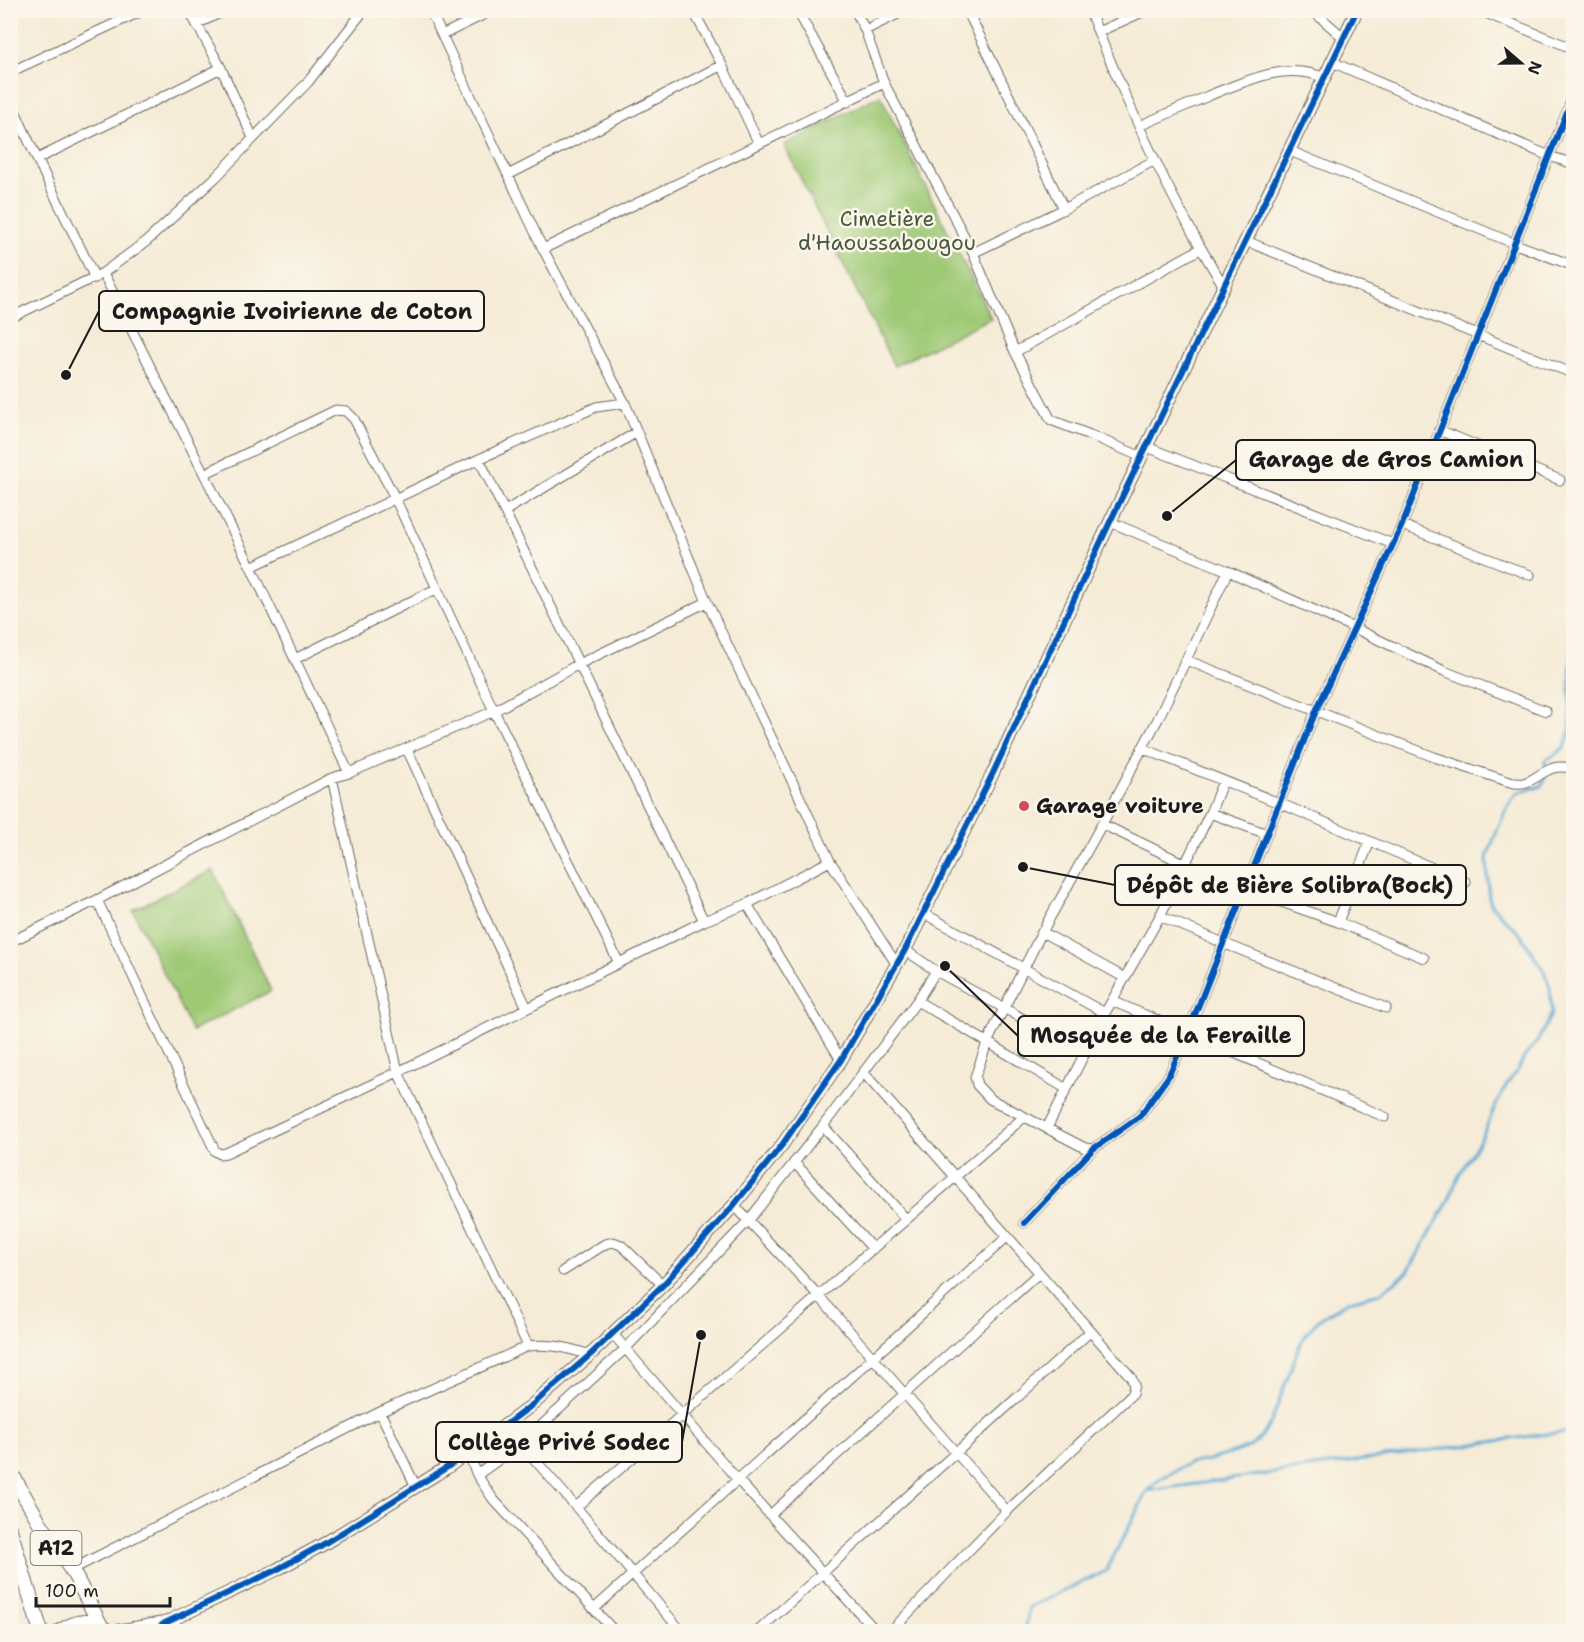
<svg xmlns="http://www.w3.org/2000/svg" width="1584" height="1642" font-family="'Shantell Sans',sans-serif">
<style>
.green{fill:#9ec975;stroke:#5d7248;stroke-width:1.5}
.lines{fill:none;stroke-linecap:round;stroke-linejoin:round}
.stream{stroke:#58a8d3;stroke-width:3}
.street-casing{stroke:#68645d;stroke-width:11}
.secondary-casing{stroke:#68645d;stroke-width:14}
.primary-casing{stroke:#68645d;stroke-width:16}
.street{stroke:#fff;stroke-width:9}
.secondary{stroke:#fff;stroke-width:12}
.primary{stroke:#fff;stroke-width:14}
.cycleway-casing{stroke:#fbf7ec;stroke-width:10}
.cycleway{stroke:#0057b8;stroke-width:6}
.poi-dot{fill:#d1495b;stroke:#fbf7ec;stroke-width:2}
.labels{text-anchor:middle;stroke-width:5;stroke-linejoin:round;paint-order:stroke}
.shield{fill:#fbf7ec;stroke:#5f5e5a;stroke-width:1.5}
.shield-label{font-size:20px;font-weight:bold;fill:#1c1c1c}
.park-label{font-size:21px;fill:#4a593b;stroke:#fbf7ec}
.poi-label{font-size:21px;font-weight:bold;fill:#1c1c1c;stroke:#fbf7ec;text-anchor:start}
.leader{fill:none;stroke:#1c1c1c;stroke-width:2}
.callout-dot{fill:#1c1c1c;stroke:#fbf7ec;stroke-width:2}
.callout{fill:#fbf7ec;stroke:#1c1c1c;stroke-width:2}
.callout-label{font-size:22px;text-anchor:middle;font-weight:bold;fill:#1c1c1c}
</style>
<rect width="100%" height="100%" fill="#fbf7ec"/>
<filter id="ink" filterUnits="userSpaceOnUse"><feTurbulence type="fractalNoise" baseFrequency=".0167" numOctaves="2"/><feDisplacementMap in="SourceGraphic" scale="12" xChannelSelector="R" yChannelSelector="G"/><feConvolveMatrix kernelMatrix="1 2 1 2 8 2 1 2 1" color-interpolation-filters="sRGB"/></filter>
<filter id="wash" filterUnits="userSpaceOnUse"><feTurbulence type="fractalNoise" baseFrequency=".008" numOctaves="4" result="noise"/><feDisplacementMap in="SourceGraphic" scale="24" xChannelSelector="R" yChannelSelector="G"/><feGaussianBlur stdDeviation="1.35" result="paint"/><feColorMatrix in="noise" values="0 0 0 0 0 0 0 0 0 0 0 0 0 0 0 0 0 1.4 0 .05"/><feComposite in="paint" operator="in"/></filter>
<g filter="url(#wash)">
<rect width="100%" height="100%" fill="#f5ebd6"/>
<path class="green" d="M880,95L991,318L894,366L784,145Z
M213,870L271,991L192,1031L133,910Z"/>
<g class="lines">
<path class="stream" d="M1147,1491L1160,1479L1189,1463L1205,1461L1236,1452L1251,1446L1263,1435L1272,1420L1300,1344L1308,1331L1321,1318L1349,1301L1380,1293L1407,1273L1448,1202L1458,1177L1483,1135L1495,1107L1507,1084L1517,1071L1525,1056L1537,1042L1552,1013L1550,987L1544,971L1521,935L1492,906L1489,898L1487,858C1492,844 1507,799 1518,793C1525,789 1535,788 1542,786L1545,779V760C1552,757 1563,751 1566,744C1574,726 1569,703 1570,685C1570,663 1574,641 1573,620C1573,614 1570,608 1569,602C1563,581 1564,570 1574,549
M1025,1632L1029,1607L1106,1571L1147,1491L1539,1435L1574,1431"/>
</g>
</g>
<g filter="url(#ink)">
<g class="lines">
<defs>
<path id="street" d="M189,10L221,68L253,138
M430,10L543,249L625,403L707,602L830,861L897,965
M693,10L722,65L759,144
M797,10L848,102
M855,10L865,30L884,83L973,253L1015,352L1051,420L1090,435L1142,457
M967,10L1064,209
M1089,10C1128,105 1170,201 1225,288
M1312,10L1344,38
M1478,10L1574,49
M197,24L226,10
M865,30L906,10
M1098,32L1147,10
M442,35L493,10
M1332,62L1549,156L1574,164
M10,72L144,10
M10,100L37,159L95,278
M1139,126C1162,116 1185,106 1208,96C1246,81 1285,61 1325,78
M1290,151L1513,243L1574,266
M37,159L221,68
M508,175L722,65
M1246,241L1574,374
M543,249L884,83
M973,253L1064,209L1155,160
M103,273L251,567L349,773
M10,318L103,273L147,241L216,177L308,82L364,10
M1015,352L1200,249
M1439,430L1560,480
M1147,447L1393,544
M479,459L704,921
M204,474L336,410L346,411L354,419L395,498L494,711L619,963
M505,511L637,432
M1110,522L1228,571L1354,628L1444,671L1546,711
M1402,525L1530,575
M251,567L479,459L596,407L625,403
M295,659L436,589
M1186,660L1434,757L1510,782C1537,790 1541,759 1574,769
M1142,748L1279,803L1466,882
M407,749L527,1008
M332,778L398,1072L528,1346
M1210,813L1267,834
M1102,824L1185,864L1245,889L1338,922L1424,958
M97,900L215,1151L220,1154L226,1153L398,1072L704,921L747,904L830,861
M747,904L841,1060
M923,913L1105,1013
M1160,916L1223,943L1386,1008
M1338,922L1370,841
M1042,932L1125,978
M10,942L97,900L332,778L349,773L494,711L579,664L707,602
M905,950L936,971L1004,1008L1085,1054
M917,1001L1067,1089
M1112,1001L1385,1117
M863,1072L1131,1377L1134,1385L1132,1394L1007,1511L890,1632
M823,1126L906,1219
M1047,1128L1105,1013L1160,916L1210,813L1223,781
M1093,1149L1085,1148L990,1099L977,1085L975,1077L987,1043L1004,1008L1042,932L1102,824L1158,719L1228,571
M794,1162L873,1249
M734,1205L819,1296L1007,1511
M1024,1223L1093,1149L1140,1116L1168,1077L1188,1032L1316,711L1402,525L1574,94
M563,1271L605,1244L613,1242L621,1245L663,1285
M613,1334L737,1479L877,1632
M380,1412L416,1487
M521,1444L576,1507L682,1632
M468,1452L477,1475L493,1499L615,1632
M477,1475L521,1444L626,1348L749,1220L823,1126L917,1001L936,971
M576,1507L1024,1117
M770,1515L1039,1273
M71,1570L380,1412L528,1346C552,1343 568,1348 590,1355
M594,1609L1007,1237
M172,1620L180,1632
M757,1632L1091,1331"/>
<path id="secondary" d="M111,1632L164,1623
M153,1632L165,1623L276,1570L322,1545L446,1468L492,1435L532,1405L590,1355L663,1285L734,1205L782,1145L841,1060L905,950L993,773L1110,522L1357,10"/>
<path id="primary" d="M10,1471L40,1523L74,1574L101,1626
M10,1530L41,1632
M59,1632C78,1619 90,1618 109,1632"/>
</defs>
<use href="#street" class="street-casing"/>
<use href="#secondary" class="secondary-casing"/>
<use href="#primary" class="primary-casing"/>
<use href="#street" class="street"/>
<use href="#secondary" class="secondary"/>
<use href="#primary" class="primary"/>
<defs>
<path id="cycleway" d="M1024,1223L1093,1149L1140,1116L1168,1077L1188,1032L1316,711L1402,525L1574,94
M153,1632L165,1623L276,1570L322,1545L446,1468L492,1435L532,1405L590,1355L663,1285L734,1205L782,1145L841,1060L905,950L993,773L1110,522L1357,10"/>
</defs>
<use href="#cycleway" class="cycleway-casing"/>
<use href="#cycleway" class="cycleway"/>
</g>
</g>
<circle class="poi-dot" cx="1024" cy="806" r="6"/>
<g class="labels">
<rect class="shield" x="30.5" y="1531" width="51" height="34" rx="4.5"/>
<g class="shield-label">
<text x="56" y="1555">A12</text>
</g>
<g class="park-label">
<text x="887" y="226">Cimetière<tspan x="887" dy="24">d'Haoussabougou</tspan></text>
</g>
<g class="poi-label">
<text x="1036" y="813">Garage voiture</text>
</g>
</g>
<path class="leader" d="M66 375L99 311M1167 516L1236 460M1023 867L1115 885M945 966L1018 1036M701 1335L682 1442"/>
<g class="callout-dot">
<circle cx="66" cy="375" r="6"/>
<circle cx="1167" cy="516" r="6"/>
<circle cx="1023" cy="867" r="6"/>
<circle cx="945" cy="966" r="6"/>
<circle cx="701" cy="1335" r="6"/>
</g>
<g class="callout">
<rect x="99" y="291" width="385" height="40" rx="6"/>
<rect x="1236" y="440" width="299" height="40" rx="6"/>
<rect x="1115" y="865" width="351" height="40" rx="6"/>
<rect x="1018" y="1016" width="286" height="40" rx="6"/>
<rect x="436" y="1422" width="246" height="40" rx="6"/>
</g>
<g class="callout-label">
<text x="292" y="319">Compagnie Ivoirienne de Coton</text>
<text x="1386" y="467">Garage de Gros Camion</text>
<text x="1290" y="893">Dépôt de Bière Solibra(Bock)</text>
<text x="1161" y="1043">Mosquée de la Feraille</text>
<text x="559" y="1450">Collège Privé Sodec</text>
</g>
<rect width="1584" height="1642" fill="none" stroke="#fbf7ec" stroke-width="36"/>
<g transform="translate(1521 63) rotate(110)" stroke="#fbf7ec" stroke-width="4.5" paint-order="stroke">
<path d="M0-4.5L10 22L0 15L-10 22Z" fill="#1c1c1c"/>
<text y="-9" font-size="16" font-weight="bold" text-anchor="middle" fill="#1c1c1c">N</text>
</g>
<path d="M36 1597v9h134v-9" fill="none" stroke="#1c1c1c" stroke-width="3"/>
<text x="45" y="1597" font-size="18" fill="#1c1c1c" stroke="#fbf7ec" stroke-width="4.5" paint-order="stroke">100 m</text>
</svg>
